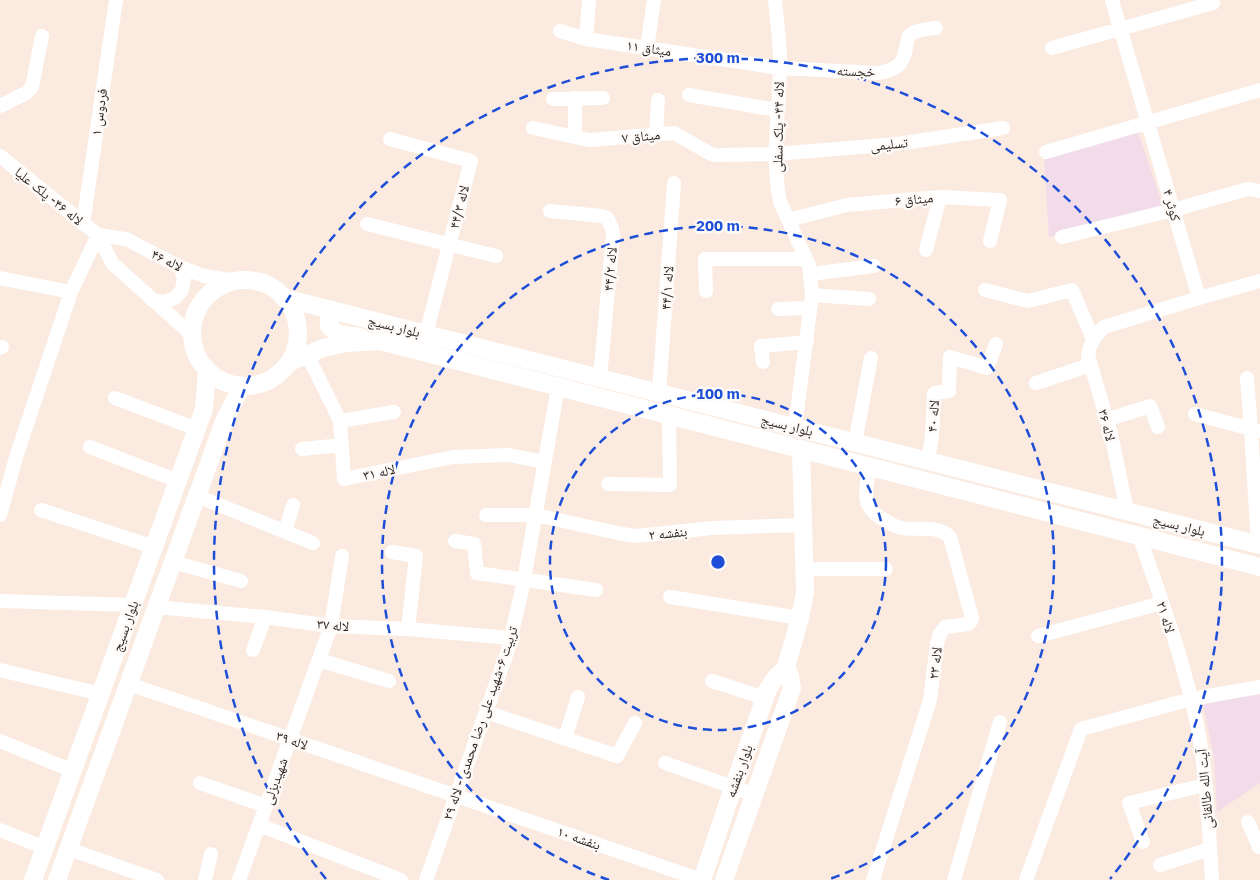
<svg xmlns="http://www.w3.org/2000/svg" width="1260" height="880" font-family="'IBM Plex Sans','Noto Naskh Arabic',sans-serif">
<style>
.education{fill:#f3dcea}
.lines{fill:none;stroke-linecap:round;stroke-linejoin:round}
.minor{stroke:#fff;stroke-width:14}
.major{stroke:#fff;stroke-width:18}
.ring{fill:none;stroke:#1d4ed8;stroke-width:2.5;stroke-dasharray:9 6}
.labels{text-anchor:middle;stroke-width:5;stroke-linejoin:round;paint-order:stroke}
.street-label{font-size:14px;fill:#2d2723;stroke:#fefaf8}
.centre{fill:#1d4ed8;stroke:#fefaf8;stroke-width:2.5}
.ring-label{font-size:15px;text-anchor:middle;font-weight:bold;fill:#1d4ed8;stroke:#fefaf8;stroke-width:5;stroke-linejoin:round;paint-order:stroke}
</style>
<rect width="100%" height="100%" fill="#fbeadf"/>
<path class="education" d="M1138,131L1164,209L1049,237L1044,157Z
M1253,691L1260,693V783L1217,812L1214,757L1203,705Z"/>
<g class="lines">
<path class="minor" d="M589,0L586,39L780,68L879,73C896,69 903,66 906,48C907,44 907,39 909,36C914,30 929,29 936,28
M775,0C777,23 781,47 780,70C779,115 771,156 780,202L809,265L812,295L795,427
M1112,0L1199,298L1104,327C1095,335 1090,343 1088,355L1111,434L1127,511
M560,31L586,39
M647,48L654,0
M1052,48L1213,3
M689,95L777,110
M553,99L603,98
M0,106L26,93L32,87L42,36
M533,128L589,140L674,133L713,155L775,154L897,144L1003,128
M656,134L658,100
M575,137V98
M390,139L471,161L426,334
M1046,152L1260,90
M0,156L98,235L112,263L192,335
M550,211L602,216L607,218L612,228L613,235L600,378
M788,220L847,205L940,197L1000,200L990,241
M83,224L116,0
M367,224L496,256
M98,235L126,239L180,267L204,276L238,281
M1062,237L1173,210L1248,189L1260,191
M926,250L940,197
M810,274L874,266
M0,278L71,292
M985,290L1028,301L1072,290L1093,339
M706,291L705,259H806
M812,295L869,299
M1199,298L1260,281
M152,300L164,302L175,298L182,290L184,278L180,267
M778,309L810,308
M0,348L2,347
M307,354L340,421L344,479L453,457L509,455L545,462
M763,362L761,346L807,342
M1247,378L1251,429L1258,545
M1036,383L1090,365
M659,393L674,183
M115,398L197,429
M1195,414L1259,431
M1106,420L1150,406L1158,427
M340,421L394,412
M855,443L871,358
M90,447L178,481
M302,449L342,445
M928,461L932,436L934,394L935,393L949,391L950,357L987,368L996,344
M870,467C866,487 860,506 881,518C888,522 894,527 902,528C917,531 938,524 950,537L972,618L971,621L968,624L945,627L940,634L937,644L930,700L873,880
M608,484L670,485L669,415
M197,496L313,543
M41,510L154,547
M0,515L17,454L71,292L98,235
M486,515H536L622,534L637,536L712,528L803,525
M285,532L293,505
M1139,536C1161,598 1185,664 1198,729C1207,778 1209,830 1212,880
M455,541L474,544L477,573L596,590
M392,552L416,556L408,629
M173,562L241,581
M804,569H886
M670,597L800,618
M0,601L133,605
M156,607L265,617L331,626L408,629L511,638
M1038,636L1162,603
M253,650L265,617
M319,660L389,681
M0,670L101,694
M712,681L765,698
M129,684L702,880
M486,712L617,756L635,723
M565,738L578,697
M0,741L73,771
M665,763L755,795
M200,783L266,806
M1248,822L1259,847H1260
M259,825L401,880
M0,830L45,848
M1143,842L1129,803L1205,785
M69,849L157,880
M1160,865L1210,849
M205,880L211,854
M239,880L331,626L342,556
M426,880L508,650L523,585L558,387
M954,880L1000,722
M1026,880L1081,729L1191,699L1260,687"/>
<path class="major" d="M192 333a53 53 0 1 1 106 0a53 53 0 1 1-106 0Z
M284,298L1260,545
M335,311L329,319V326L338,334L360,337
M290,362L323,348L346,343L380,341L1260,567
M33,880L204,409L207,370
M57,880L225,419L242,386
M702,880L731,794L768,689L776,677L786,667L800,618L805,592L801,449
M724,880L792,688L790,676L786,667"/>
</g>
<g class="ring">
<circle cx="718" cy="562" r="168"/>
<path d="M609 880A336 336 0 1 1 827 880"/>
<path d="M326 879A504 504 0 1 1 1110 879"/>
</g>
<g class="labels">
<g class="street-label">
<text transform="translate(649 48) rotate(8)" y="5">میثاق ۱۱</text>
<text transform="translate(856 71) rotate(2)" y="5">خجسته</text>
<text transform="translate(99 112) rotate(-82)" y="5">فردوس ۱</text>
<text transform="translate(778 127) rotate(-89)" y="5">لاله ۴۴- پلک سفلی</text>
<text transform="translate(641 136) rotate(-5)" y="5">میثاق ۷</text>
<text transform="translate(889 144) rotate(-6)" y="5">تسلیمی</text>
<text transform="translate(49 196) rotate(39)" y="5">لاله ۴۶- پلک علیا</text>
<text transform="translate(914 199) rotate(-5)" y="5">میثاق ۶</text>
<text transform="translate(1172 205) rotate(74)" y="5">کوثر ۴</text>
<text transform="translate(459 207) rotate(-76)" y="5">لاله ۴۴/۳</text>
<text transform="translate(167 260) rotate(26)" y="5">لاله ۴۶</text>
<text transform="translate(610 269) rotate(-85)" y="5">لاله ۴۴/۲</text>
<text transform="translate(667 288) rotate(-86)" y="5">لاله ۴۴/۱</text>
<text transform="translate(394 326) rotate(14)" y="5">بلوار بسیج</text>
<text transform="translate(933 416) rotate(-86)" y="5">لاله ۴۰</text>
<text transform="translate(787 425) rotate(14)" y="5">بلوار بسیج</text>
<text transform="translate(1107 425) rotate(75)" y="5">لاله ۳۶</text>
<text transform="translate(379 472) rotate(-12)" y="5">لاله ۳۱</text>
<text transform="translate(1179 525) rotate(14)" y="5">بلوار بسیج</text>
<text transform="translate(668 533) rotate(-6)" y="5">بنفشه ۲</text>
<text transform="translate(1166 617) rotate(73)" y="5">لاله ۲۱</text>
<text transform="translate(333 625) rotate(5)" y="5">لاله ۳۷</text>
<text transform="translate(125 626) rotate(-70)" y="5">بلوار بسیج</text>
<text transform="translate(935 663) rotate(-83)" y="5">لاله ۲۳</text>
<text transform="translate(480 723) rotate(-71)" y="5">تربیت ۶-شهید علی رضا محمدی - لاله ۲۹</text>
<text transform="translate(292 740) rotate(19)" y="5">لاله ۳۹</text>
<text transform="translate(739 771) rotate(-70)" y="5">بلوار بنفشه</text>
<text transform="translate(275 781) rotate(-70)" y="5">شهیدبزلی</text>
<text transform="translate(1205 789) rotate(-95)" y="5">آیت الله طالقانی</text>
<text transform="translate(579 838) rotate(19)" y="5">بنفشه ۱۰</text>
</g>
</g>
<circle cx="718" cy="562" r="8" class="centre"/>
<g class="ring-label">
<text x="718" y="63">300 m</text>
<text x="718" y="231">200 m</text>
<text x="718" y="399">100 m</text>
</g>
</svg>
